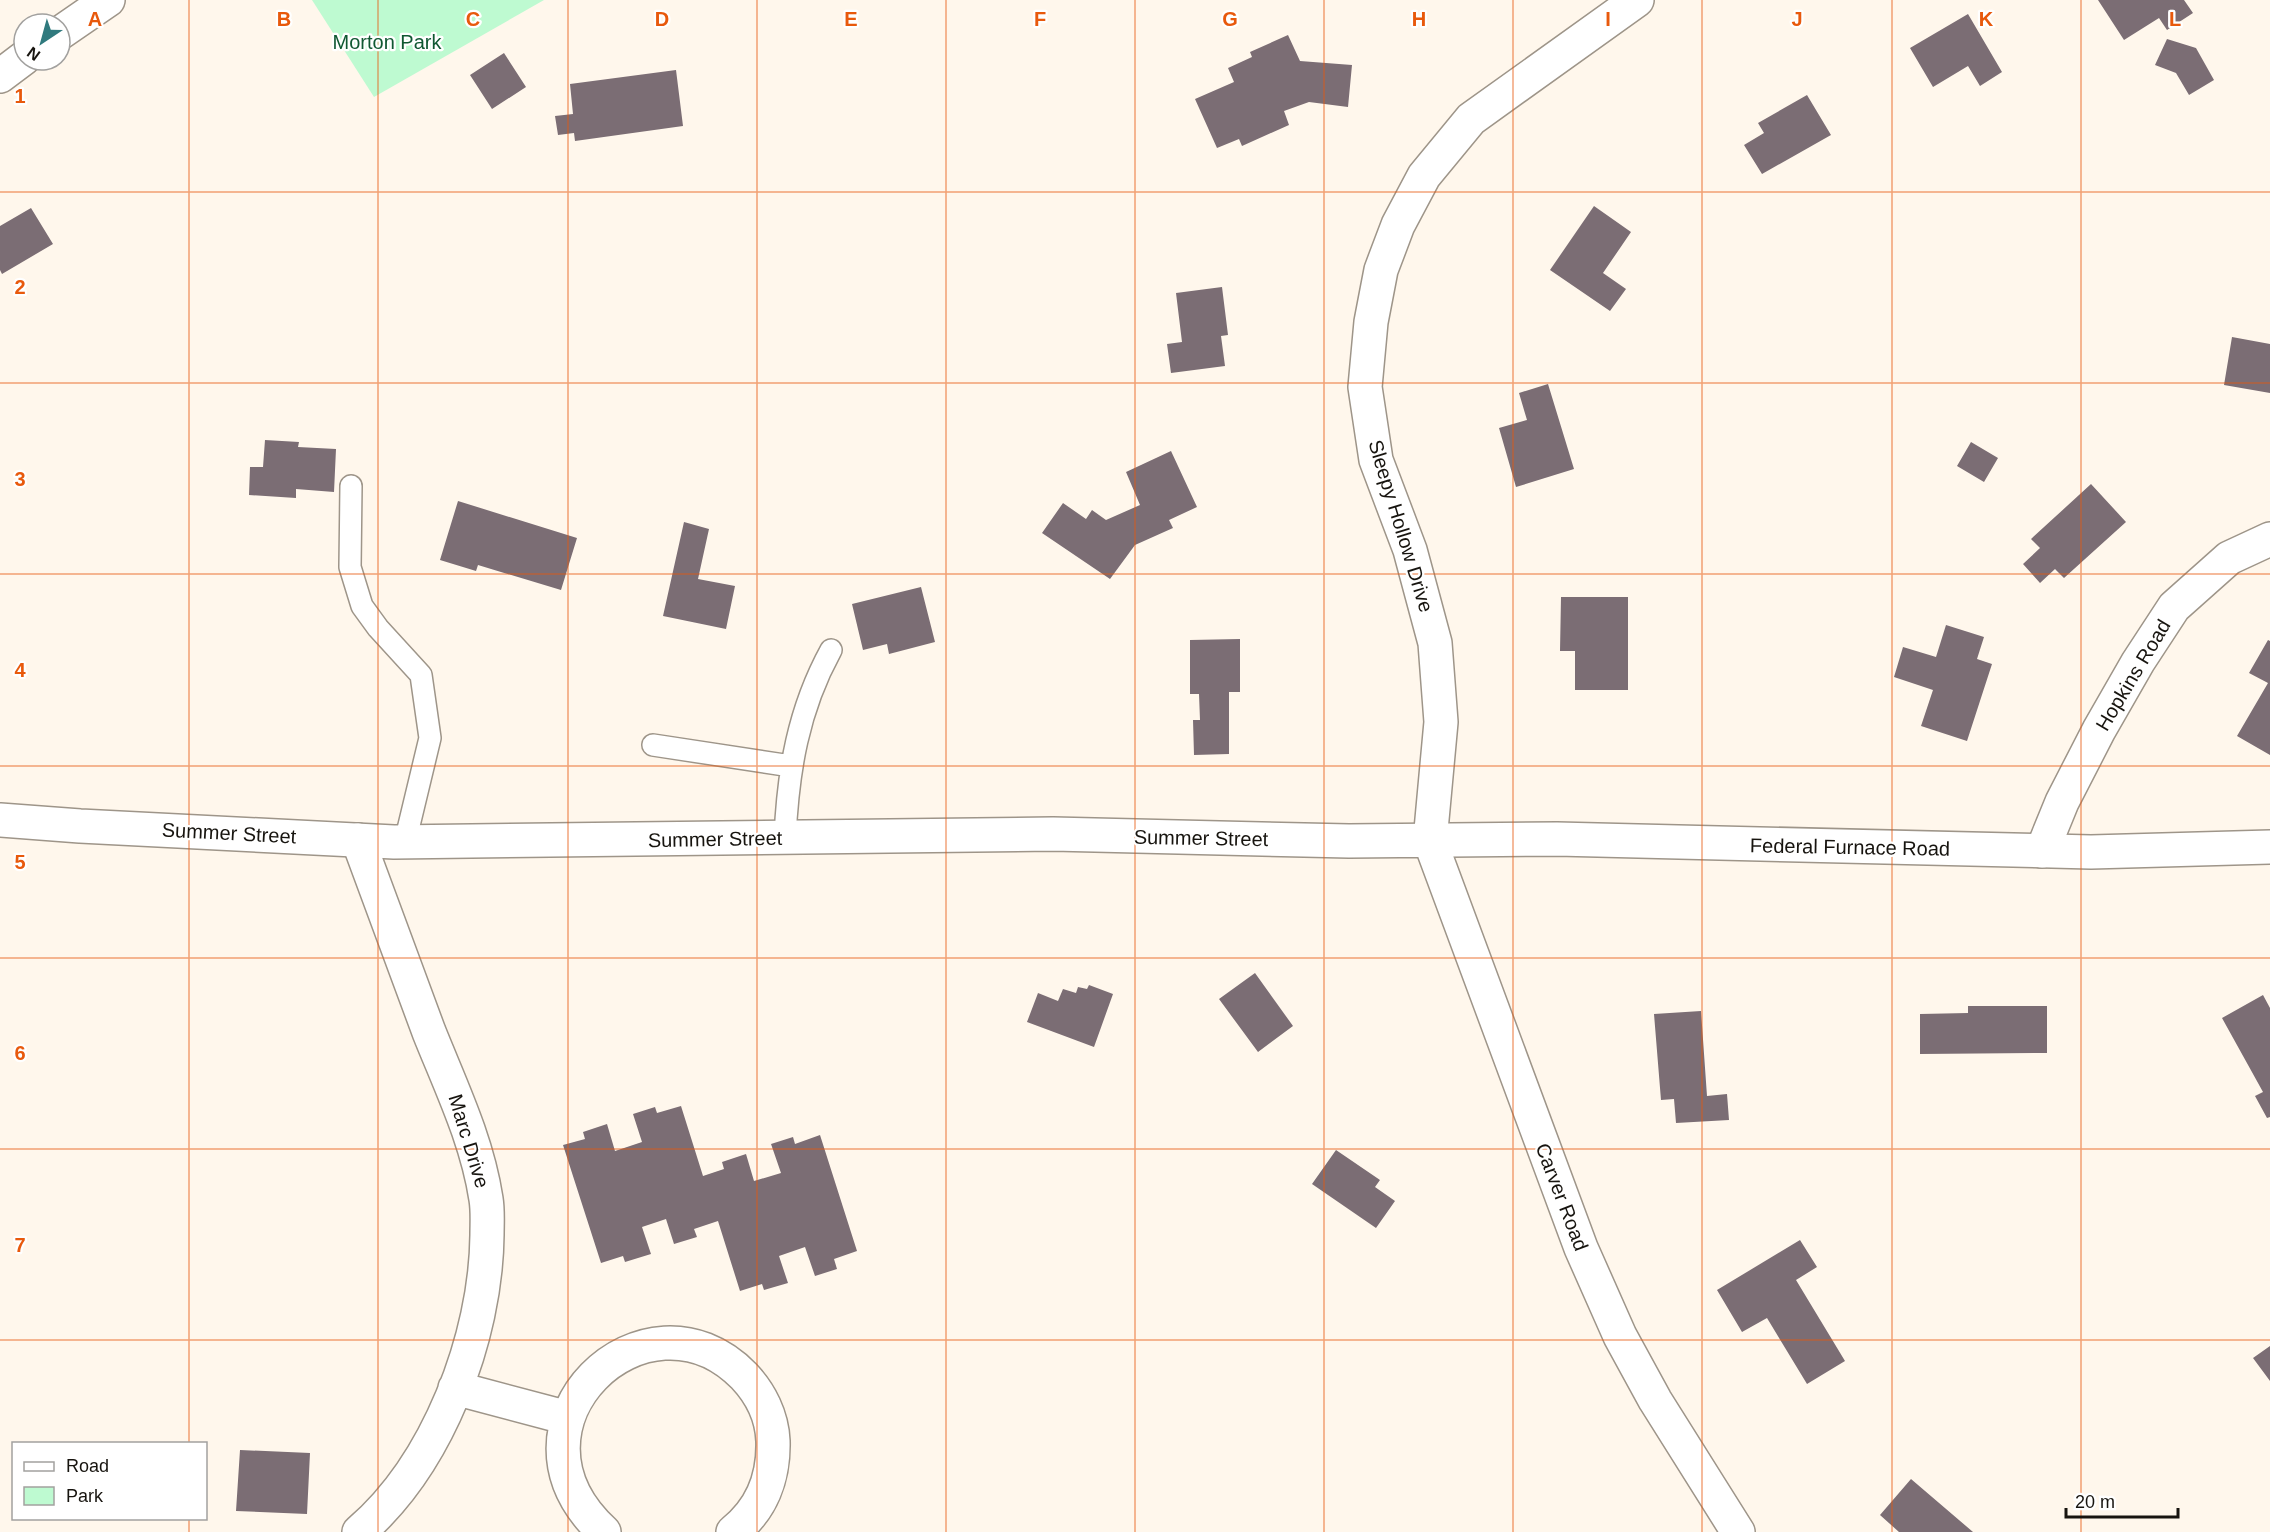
<svg xmlns="http://www.w3.org/2000/svg" width="2270" height="1532" font-family="Helvetica,sans-serif">
<style>
.green{fill:#befad1}
.building{fill:#7b6d74}
.lines{fill:none;stroke-linecap:round;stroke-linejoin:round}
.lane-casing{stroke:#9e9589;stroke-width:24}
.street-casing{stroke:#9e9589;stroke-width:36}
.secondary-casing{stroke:#9e9589;stroke-width:36}
.lane{stroke:#fff;stroke-width:21}
.street{stroke:#fff;stroke-width:33}
.secondary{stroke:#fff;stroke-width:33}
.grid{fill:none;stroke:#e8590c;stroke-width:1.5;stroke-opacity:0.55}
.labels{text-anchor:middle;stroke-width:4.5;stroke-linejoin:round;paint-order:stroke}
.park-label{font-size:20px;fill:#105832;stroke:#fff}
.street-label{font-size:20px;fill:#17140f;stroke:#fff}
.grid-label{font-size:20px;text-anchor:middle;font-weight:bold;fill:#e8590c;stroke:#fff;stroke-width:4.5;stroke-linejoin:round;paint-order:stroke}
</style>
<rect width="100%" height="100%" fill="#fff7ec"/>
<path class="green" d="M312,0H544L374,97Z"/>
<path class="building" d="M2098,0H2184L2193,13L2167,30L2159,18L2124,40Z
M1968,14L2002,72L1980,86L1968,66L1933,87L1910,48Z
M1288,35L1300,61L1352,65L1348,107L1309,102L1284,111L1289,125L1242,146L1239,139L1217,148L1195,99L1234,82L1228,68L1252,57L1250,52Z
M2167,39L2196,48L2214,80L2189,95L2176,73L2155,65Z
M504,53L526,87L492,109L470,75Z
M676,70L683,126L575,141L574,133L558,135L555,116L573,114L570,84Z
M1807,95L1831,135L1762,174L1744,145L1764,133L1758,123Z
M1594,206L1631,232L1603,273L1626,289L1610,311L1550,270Z
M31,208L53,244L2,274L0,270V226Z
M1222,287L1228,335L1221,336L1225,366L1171,373L1167,344L1182,342L1176,293Z
M2232,337L2270,344V393L2224,385Z
M1548,384L1574,469L1516,487L1499,428L1527,420L1519,393Z
M265,440L299,442L298,447L336,449L334,492L296,489V498L249,495L250,467H263Z
M1971,442L1998,458L1984,482L1957,466Z
M1171,451L1197,507L1169,520L1173,528L1135,545L1110,579L1042,533L1063,503L1086,519L1092,510L1106,520L1140,505L1126,472Z
M2091,484L2126,522L2064,578L2055,569L2040,583L2023,564L2040,548L2031,539Z
M458,501L577,538L561,590L478,565L476,571L440,560Z
M684,522L709,529L698,579L735,586L726,629L663,616Z
M921,587L935,642L889,654L887,644L863,650L852,604Z
M1561,597H1628V690H1575V651H1560Z
M1946,625L1984,637L1977,659L1992,664L1967,741L1921,726L1933,690L1894,677L1903,647L1936,657Z
M1240,639V692H1229V754L1194,755L1193,720H1200L1199,694H1190V640Z
M2268,640L2270,641V755L2237,736L2268,683L2249,673Z
M1255,973L1293,1026L1258,1052L1219,999Z
M1089,985L1113,994L1094,1047L1027,1022L1038,993L1058,1001L1063,989L1076,993L1078,987L1087,989Z
M2263,995L2270,1008V1117L2267,1118L2255,1096L2263,1092L2222,1018Z
M1968,1006H2047V1053L1920,1054V1014L1968,1013Z
M1701,1011L1707,1096L1727,1094L1729,1120L1676,1123L1674,1099L1661,1100L1654,1014Z
M681,1106L703,1176L724,1169L722,1162L746,1154L754,1181L781,1173L771,1144L793,1137L795,1144L820,1135L857,1251L834,1259L837,1269L815,1276L805,1247L779,1256L788,1283L764,1290L762,1284L740,1291L718,1221L694,1229L697,1237L674,1244L666,1219L642,1227L651,1254L625,1262L623,1256L601,1263L563,1145L585,1139L583,1132L607,1124L615,1151L642,1142L633,1114L655,1107L657,1113Z
M1336,1150L1380,1180L1375,1187L1395,1201L1376,1228L1312,1184Z
M1800,1240L1817,1267L1796,1280L1845,1361L1807,1384L1767,1318L1742,1332L1717,1290Z
M2270,1346V1381L2253,1358Z
M240,1450L310,1453L307,1514L236,1511Z
M1911,1479L1973,1532H1899L1880,1515Z"/>
<g class="lines">
<defs>
<path id="lane" d="M351,486L350,567L362,606L378,628L421,675L430,738L405,842
M653,745L791,766
M785,838C788,771 798,710 831,650"/>
<path id="street" d="M60,33L108,0
M0,76L24,58
M358,840C382,904 405,968 429,1032C451,1087 477,1140 486,1199C488,1211 487,1223 487,1235C486,1338 438,1464 359,1532
M1430,841L1441,722L1435,643L1410,550L1376,460L1365,387L1371,322L1381,270L1398,225L1424,176L1471,119L1637,0
M2042,851L2062,802L2099,730L2138,662L2174,607L2229,558L2270,539
M455,1388L568,1418
M604,1532C488,1425 646,1276 744,1376C760,1393 772,1416 773,1441C774,1477 762,1509 733,1532"/>
<path id="secondary" d="M0,820L80,826L394,842L1053,834L1349,841L1557,839L2091,852L2270,847
M1430,841L1581,1248L1620,1336L1655,1400L1738,1532"/>
</defs>
<use href="#lane" class="lane-casing"/>
<use href="#street" class="street-casing"/>
<use href="#secondary" class="secondary-casing"/>
<use href="#lane" class="lane"/>
<use href="#street" class="street"/>
<use href="#secondary" class="secondary"/>
</g>
<path class="grid" d="M189,0V1444M378,0V1532M568,0V1532M757,0V1532M946,0V1532M1135,0V1532M1324,0V1532M1513,0V1532M1702,0V1532M1892,0V1532M2081,0V1532M0,192H2270M0,383H2270M0,574H2270M0,766H2270M0,958H2270M0,1149H2270M0,1340H2270M189,1518V1532"/>
<g class="labels">
<g class="park-label">
<text x="387" y="49">Morton Park</text>
</g>
<g class="street-label">
<text transform="translate(1401 526) rotate(73)" y="7">Sleepy Hollow Drive</text>
<text transform="translate(2133 675) rotate(-59)" y="7">Hopkins Road</text>
<text transform="translate(229 833) rotate(3)" y="7">Summer Street</text>
<text transform="translate(1201 838) rotate(1)" y="7">Summer Street</text>
<text transform="translate(715 839) rotate(-1)" y="7">Summer Street</text>
<text transform="translate(1850 847) rotate(1)" y="7">Federal Furnace Road</text>
<text transform="translate(469 1141) rotate(73)" y="7">Marc Drive</text>
<text transform="translate(1562 1197) rotate(69)" y="7">Carver Road</text>
</g>
</g>
<g class="grid-label">
<text x="95" y="26">A</text>
<text x="284" y="26">B</text>
<text x="473" y="26">C</text>
<text x="662" y="26">D</text>
<text x="851" y="26">E</text>
<text x="1040" y="26">F</text>
<text x="1230" y="26">G</text>
<text x="1419" y="26">H</text>
<text x="1608" y="26">I</text>
<text x="1797" y="26">J</text>
<text x="1986" y="26">K</text>
<text x="2175" y="26">L</text>
<text x="20" y="103">1</text>
<text x="20" y="294">2</text>
<text x="20" y="486">3</text>
<text x="20" y="677">4</text>
<text x="20" y="869">5</text>
<text x="20" y="1060">6</text>
<text x="20" y="1252">7</text>
</g>
<rect x="12" y="1442" width="195" height="78" fill="#ffffff" stroke="#a2a19f" stroke-width="1.5"/>
<rect x="24" y="1462" width="30" height="9" fill="#ffffff" stroke="#a2a19f" stroke-width="1.5"/>
<text x="66" y="1472" font-size="18" fill="#17140f">Road</text>
<rect x="24" y="1487" width="30" height="18" fill="#befad1" stroke="#a2a19f" stroke-width="1.5"/>
<text x="66" y="1502" font-size="18" fill="#17140f">Park</text>
<g transform="translate(42 42) rotate(216)"><circle r="28" fill="#ffffff" stroke="#a2a19f" stroke-width="1.5"/>
<path d="M0-4.5L10 22L0 15L-10 22Z" fill="#307a7e"/>
<text y="-9" font-size="16" font-weight="bold" text-anchor="middle" fill="#17140f">N</text>
</g>
<path d="M2066 1508v9h112v-9" fill="none" stroke="#17140f" stroke-width="3"/>
<text x="2075" y="1508" font-size="18" fill="#17140f" stroke="#ffffff" stroke-width="4.5" paint-order="stroke">20 m</text>
</svg>
